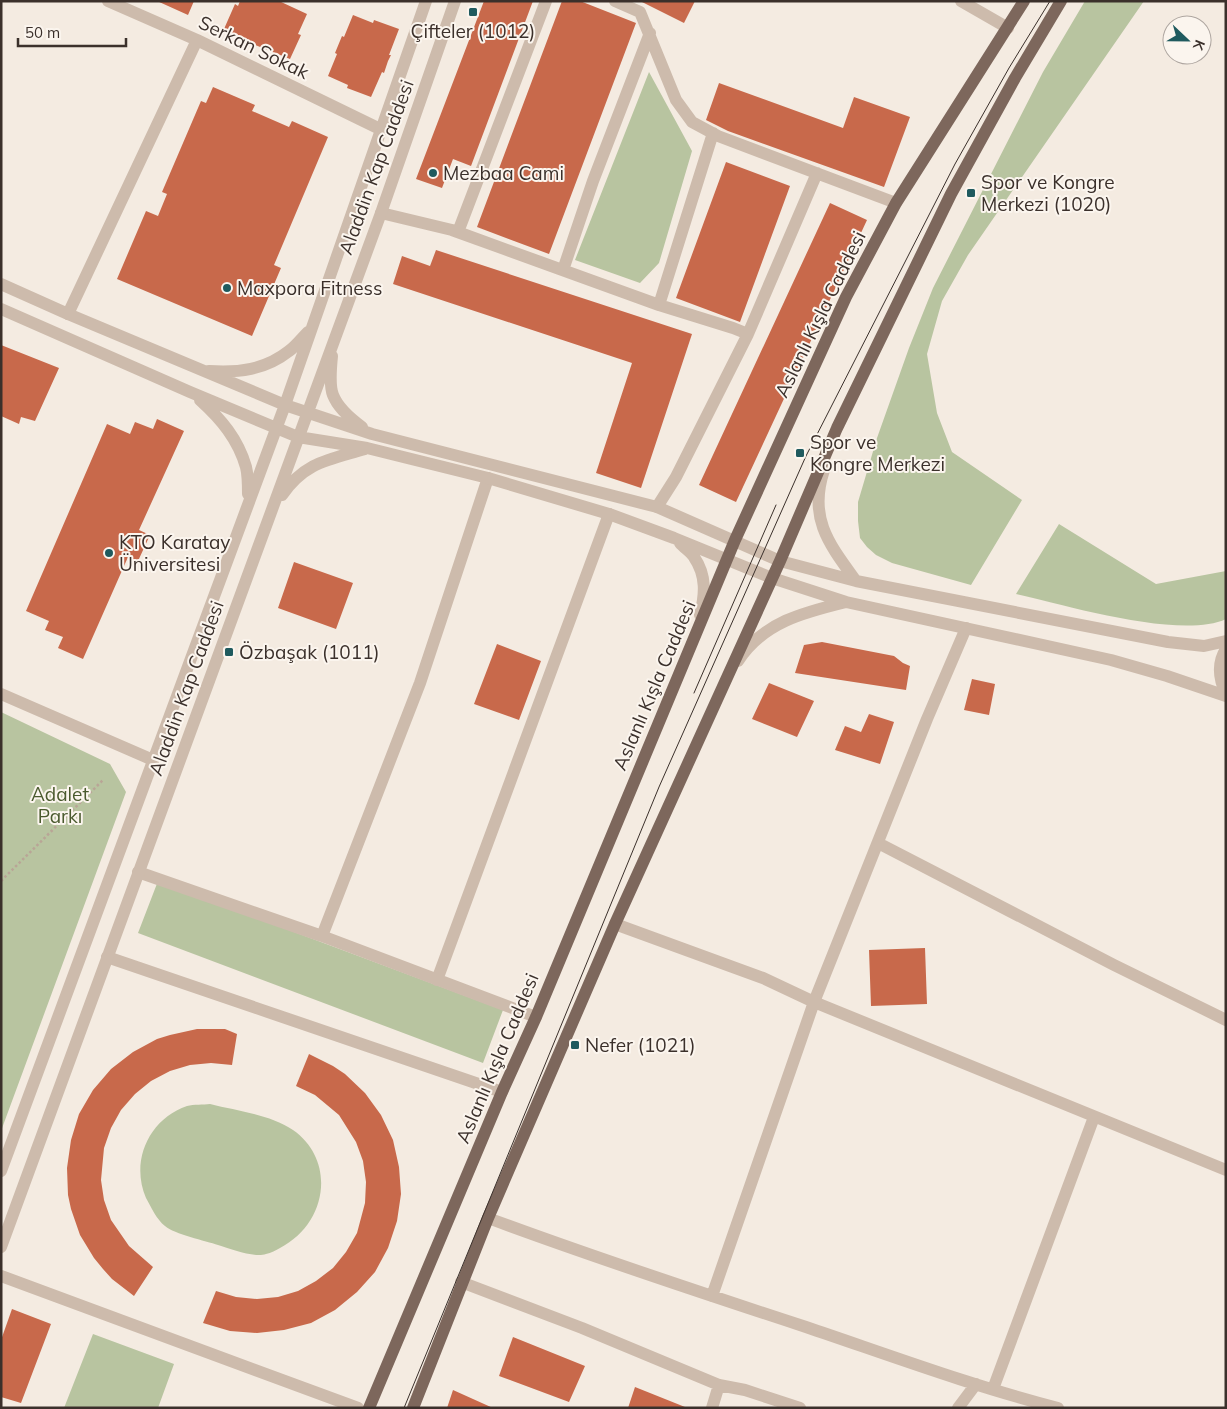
<svg xmlns="http://www.w3.org/2000/svg" width="1227" height="1409" font-family="Mulish,sans-serif">
<style>
.green{fill:#b8c4a0}
.building{fill:#c8694b}
.lines{fill:none;stroke-linecap:round;stroke-linejoin:round}
.path{stroke:#b9a596;stroke-width:2.5;stroke-dasharray:2.5 2.5;stroke-linecap:butt}
.minor{stroke:#cdbbac;stroke-width:12}
.tertiary{stroke:#cdbbac;stroke-width:12}
.primary{stroke:#7d675c;stroke-width:12}
.tram{stroke:#3b302b;stroke-width:1}
.poi-dot{fill:#1f5a5e;stroke:#fbf5ee;stroke-width:2}
.labels{text-anchor:middle;stroke-width:4;stroke-linejoin:round;paint-order:stroke}
.poi-label{font-size:19px;fill:#3b302b;stroke:#fbf5ee;text-anchor:start}
.street-label{font-size:19px;fill:#3b302b;stroke:#fbf5ee}
.park-label{font-size:19px;fill:#4a5a2e;stroke:#fbf5ee}
</style>
<rect width="100%" height="100%" fill="#f4ebe1"/>
<path class="green" d="M1085,1H1144L968,255L942,301L927,354L937,413L952,452L1022,500L971,585L892,563L876,555L867,547L860,538L858,521V502L877,438L909,348L933,288L1043,72Z
M649,72L692,151L659,263L640,283L575,260Z
M1059,524L1156,584L1226,571V619C1181,640 1065,605 1016,594Z
M1,712L110,764L126,792L1,1131Z
M158,881L503,1010L483,1063L138,933Z
M210,1104C237,1111 269,1114 293,1130C337,1161 327,1224 280,1248C276,1250 271,1253 266,1254C254,1258 231,1249 218,1245C206,1241 174,1234 165,1226C157,1220 151,1207 146,1198C130,1161 149,1119 187,1106C194,1104 203,1105 210,1104Z
M93,1334L174,1364L158,1408H64Z"/>
<path class="building" d="M157,1H194L188,15Z
M240,1H279L307,14L298,34L301,35L290,59L248,42L249,40L224,29L235,4L238,6Z
M484,1H533L471,166L453,159L442,188L416,179Z
M562,1H580L636,23L549,254L477,227Z
M640,1H695L684,23Z
M353,15L373,23L374,20L399,29L389,55H391L388,61L384,73L382,72L371,97L347,88L348,85L328,76L337,54L335,53L342,36L344,37Z
M719,83L843,128L854,97L910,117L884,187L728,131L706,120Z
M213,87L255,105L252,111L289,127L292,121L328,137L274,265L281,268L252,336L117,279L146,211L158,216L167,194L162,192L201,101L206,103Z
M726,162L790,186L740,322L676,298Z
M830,203L867,220L736,502L699,485Z
M436,250L692,334L641,488L596,473L632,363L393,284L402,256L430,266Z
M1,345L59,368L35,421L21,417L19,424L1,416Z
M157,419L184,431L139,530L150,535L138,561L128,557L83,659L58,648L63,637L45,630L49,621L26,611L107,424L130,434L135,422L153,429Z
M294,562L353,583L336,629L278,608Z
M822,642L894,656L903,663L910,666L906,690L795,673L804,645Z
M497,644L541,661L519,720L474,704Z
M972,679L995,684L989,715L964,710Z
M769,683L814,701L797,737L752,719Z
M869,714L894,722L880,764L835,750L845,726L861,732Z
M925,948L927,1004L871,1006L869,950Z
M197,1029H225L237,1034L232,1065L211,1063L190,1065L170,1071L151,1081L135,1094L121,1110L111,1128L104,1148L101,1180L104,1200L111,1220L129,1246L153,1267L134,1296L112,1279L103,1269L94,1258L80,1235L71,1209L68,1195L67,1168L71,1140L79,1114L93,1090L111,1069L133,1052L157,1039L170,1035Z
M309,1054L333,1066L345,1074L365,1093L381,1115L393,1140L399,1167L401,1194L397,1221L388,1248L375,1272L357,1292L335,1310L311,1323L284,1330L257,1333L230,1331L203,1323L216,1291L236,1297L257,1299L278,1297L298,1291L316,1281L333,1268L346,1252L357,1233L365,1203L366,1182L363,1161L356,1142L339,1115L315,1095L296,1086Z
M12,1309L51,1324L21,1403L1,1397V1340Z
M513,1337L585,1366L569,1402L499,1376Z
M635,1387L685,1407V1408H628Z
M453,1390L493,1408H447Z"/>
<g class="lines">
<path class="path" d="M1,881L103,780"/>
<path class="minor" d="M108,1L197,40L382,130
M615,1L640,12L676,100L692,122L718,136L896,203
M961,1L1008,28
M381,213L452,230L659,305L713,133
M458,232L546,1
M563,270L593,181L650,33
M68,314L197,40
M748,334L817,173
M657,507L676,477L748,334L733,328L659,305
M1,694L153,760
M878,843L1114,965L1226,1020
M138,872L322,936L536,1017
M615,924L763,978L814,1002L1226,1170
M322,936L420,683L488,478
M107,957L502,1092
M437,980L609,514
M488,1218C593,1257 699,1292 806,1327C889,1355 972,1386 1058,1408
M1,1276L358,1408
M461,1282L582,1328L719,1385L745,1390L800,1408
M712,1296L814,1002L927,719L966,628
M993,1389L1094,1117
M712,1408L719,1385
M958,1408L976,1384"/>
<path class="tertiary" d="M1,284L68,314L285,405L372,434L657,507L780,561L856,581L1168,642L1204,646L1226,641
M1,309L190,392L298,437L367,448L488,478L609,514L674,538L772,578L846,602L1111,660L1167,676L1226,696
M332,356C331,366 329,385 333,395C338,408 351,419 362,427
M209,371C238,373 265,370 289,351C296,346 302,338 308,332
M200,400C221,419 238,439 246,467C248,475 248,485 248,494
M824,470C808,518 829,544 856,581
M282,495C305,462 328,460 365,449
M680,543C684,548 691,552 694,557C707,576 705,595 700,615
M1226,649C1217,663 1219,679 1226,694
M738,661C763,622 805,612 846,602
M1,1171L285,405L426,1
M1,1247L381,213L455,1"/>
<path class="primary" d="M369,1408L502,1092L536,1017L735,540L846,297L896,203L1024,1
M413,1408L488,1218L615,924L780,561L837,428L951,194L1015,78L1061,1"/>
<path class="tram" d="M694,693L776,505
M404,1408L659,787L806,456L955,164L1009,68L1050,1"/>
</g>
<g class="poi-dot">
<rect x="468" y="7" width="10" height="10" rx="2.5"/>
<circle cx="433" cy="173" r="5"/>
<rect x="966" y="188" width="10" height="10" rx="2.5"/>
<circle cx="227" cy="288" r="5"/>
<rect x="795" y="448" width="10" height="10" rx="2.5"/>
<circle cx="109" cy="553" r="5"/>
<rect x="224" y="647" width="10" height="10" rx="2.5"/>
<rect x="570" y="1040" width="10" height="10" rx="2.5"/>
</g>
<g class="labels">
<g class="poi-label">
<text x="473" y="38" text-anchor="middle">Çifteler (1012)</text>
<text x="443" y="180">Mezbaa Cami</text>
<text x="981" y="189">Spor ve Kongre<tspan x="981" dy="22">Merkezi (1020)</tspan></text>
<text x="237" y="295">Maxpora Fitness</text>
<text x="810" y="449">Spor ve<tspan x="810" dy="22">Kongre Merkezi</tspan></text>
<text x="119" y="549">KTO Karatay<tspan x="119" dy="22">Üniversitesi</tspan></text>
<text x="239" y="659">Özbaşak (1011)</text>
<text x="585" y="1052">Nefer (1021)</text>
</g>
<g class="street-label">
<text transform="translate(254 47) rotate(26)" y="7">Serkan Sokak</text>
<text transform="translate(376 167) rotate(-70)" y="7">Aladdin Kap Caddesi</text>
<text transform="translate(820 314) rotate(-64)" y="7">Aslanlı Kışla Caddesi</text>
<text transform="translate(654 685) rotate(-67)" y="7">Aslanlı Kışla Caddesi</text>
<text transform="translate(186 688) rotate(-70)" y="7">Aladdin Kap Caddesi</text>
<text transform="translate(497 1058) rotate(-67)" y="7">Aslanlı Kışla Caddesi</text>
</g>
<g class="park-label">
<text x="60" y="801">Adalet<tspan x="60" dy="22">Parkı</tspan></text>
</g>
</g>
<rect width="1227" height="1409" fill="none" stroke="#3b302b" stroke-width="5"/>
<g transform="translate(1187 40) rotate(112)"><circle r="24" fill="#fbf5ee" stroke="#aea6a0"/>
<path d="M0-4L9 19L0 12L-9 19Z" fill="#1f5a5e"/>
<text y="-8" font-size="14" font-weight="bold" text-anchor="middle" fill="#3b302b">K</text>
</g>
<path d="M18 38v8h108v-8" fill="none" stroke="#3b302b" stroke-width="2.5"/>
<text x="25" y="38" font-size="15" fill="#3b302b" stroke="#fbf5ee" stroke-width="4" paint-order="stroke">50 m</text>
</svg>
